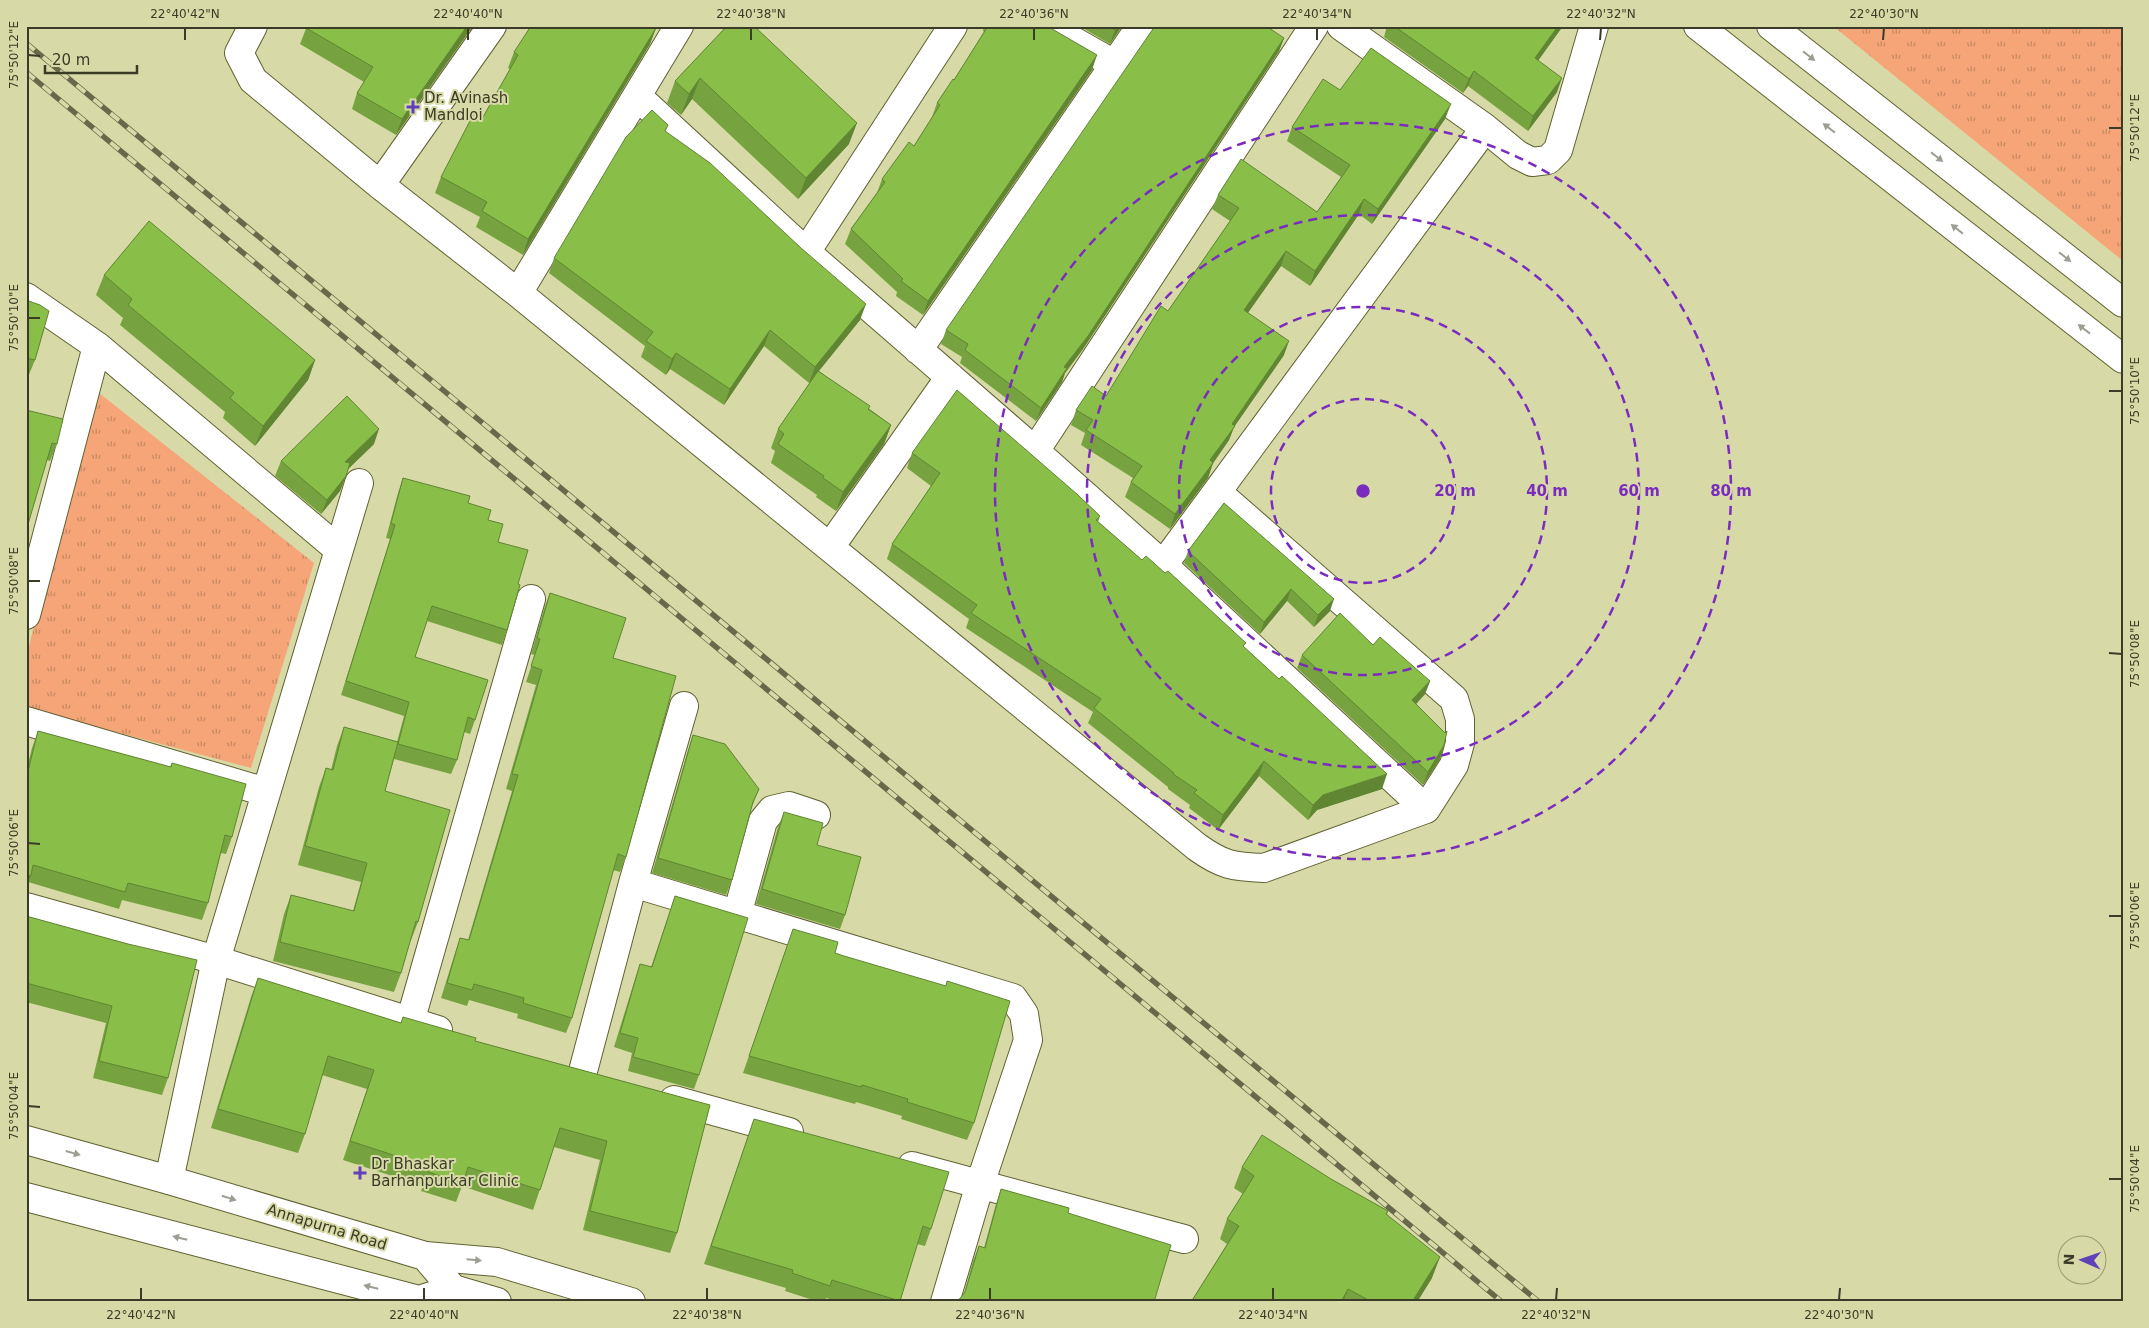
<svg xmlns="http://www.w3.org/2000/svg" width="2149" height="1328" font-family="'DejaVu Sans',sans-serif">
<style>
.park{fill:url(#park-tufts)}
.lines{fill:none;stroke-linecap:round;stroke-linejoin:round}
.minor-casing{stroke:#606131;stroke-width:30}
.tertiary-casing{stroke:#606131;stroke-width:30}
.secondary-casing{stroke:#606131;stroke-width:30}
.minor{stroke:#fff;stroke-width:28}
.tertiary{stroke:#fff;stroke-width:28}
.secondary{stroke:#fff;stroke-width:28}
.rail-casing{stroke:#68694b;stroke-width:5.5}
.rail{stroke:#d7daa6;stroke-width:4;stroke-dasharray:11;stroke-linecap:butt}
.wall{fill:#76a33f}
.shaded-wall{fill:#608533}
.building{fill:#89be49;stroke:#608533}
.oneway{fill:#9d9e93}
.ticks{fill:none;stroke:#3b3c27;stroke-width:2}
.ring{fill:none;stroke:#7b2cbf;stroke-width:2.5;stroke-dasharray:9 6}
.poi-dot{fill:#6141b9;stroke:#d7daa6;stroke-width:2}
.labels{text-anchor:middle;stroke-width:4;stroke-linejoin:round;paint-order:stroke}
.poi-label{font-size:15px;fill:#3b3c27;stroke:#d7daa6;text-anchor:start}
.street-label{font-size:15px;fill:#3b3c27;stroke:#d7daa6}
.centre{fill:#7b2cbf;stroke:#d7daa6;stroke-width:2.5}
.ring-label{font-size:15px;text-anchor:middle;font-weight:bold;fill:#7b2cbf;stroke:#d7daa6;stroke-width:4;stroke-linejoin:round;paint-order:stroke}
.neatline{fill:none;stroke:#3b3c27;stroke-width:2}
.ticks-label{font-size:12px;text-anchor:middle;fill:#3b3c27}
</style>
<defs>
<pattern id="park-tufts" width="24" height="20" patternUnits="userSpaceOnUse" patternTransform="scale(1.25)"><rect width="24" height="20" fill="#f5a577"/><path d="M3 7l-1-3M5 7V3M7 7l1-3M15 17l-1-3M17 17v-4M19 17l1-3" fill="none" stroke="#c88862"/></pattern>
</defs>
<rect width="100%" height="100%" fill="#d7daa6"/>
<path class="park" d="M1833,26H2123V261Z
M94,389L314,563L251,768L26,708V658Z"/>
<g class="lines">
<defs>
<path id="minor" d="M253,26L239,53L253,80L380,185L518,293L1197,847C1222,865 1233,867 1264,868L1426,809L1454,765L1460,743V719L1454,699L1217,492
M1047,26L1114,64
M1341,26L1485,128L1518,155L1532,162L1548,160L1558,150L1594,26
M637,96L806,252L1035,451L1163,565L1426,809
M380,185L492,26
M806,252L953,26
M518,293L679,26
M26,297L97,346L338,549
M918,350L1141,26
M1035,451L1314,26
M830,547L950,377
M1163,565L1485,128
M26,615L97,346
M26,721L266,792
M633,883L1013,998L1024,1014L1028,1040L980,1184L945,1302
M26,907L216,960L438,1030
M737,915L763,821L772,810L789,806L816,815
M410,1022L531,599
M582,1075L633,883L684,706
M674,1100L789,1132
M912,1166L1184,1239
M169,1180L216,960L359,483"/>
<path id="tertiary" d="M425,1256L497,1262L631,1302"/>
<path id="secondary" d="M1698,26L2123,359
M1771,26L2123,303
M26,1140L169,1180L425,1256L453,1289
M26,1197L419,1300L453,1289L497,1302"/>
</defs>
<use href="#minor" class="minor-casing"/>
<use href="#tertiary" class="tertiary-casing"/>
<use href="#secondary" class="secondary-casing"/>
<use href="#minor" class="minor"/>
<use href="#tertiary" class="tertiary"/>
<use href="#secondary" class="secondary"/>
<defs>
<path id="rail" d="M26,43L1539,1302
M26,72L1502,1302"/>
</defs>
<use href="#rail" class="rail-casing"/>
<use href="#rail" class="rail"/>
</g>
<path class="wall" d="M307,26H473L396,135L352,109L357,93L364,82L300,44Z
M727,26L849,144L798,199L692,99L681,115L667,103L675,81Z
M984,26H1047L1092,70L923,315L896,296L897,292L845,244L851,229L877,193L882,179L914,146L932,117L937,103L954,80L984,32L983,31Z
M1081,26H1122L1110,44L1081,27Z
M1387,26H1563L1538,60L1557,92L1528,131L1468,86L1463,93L1384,37Z
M655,29L650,44L523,255L476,227L480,217L435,193L441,177L483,117L510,69L508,68L514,52Z
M1284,38L1279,51L1083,349L1065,373L1062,382L1036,421L960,363L962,357L941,344L946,330Z
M1340,90L1445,119L1372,224L1359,214L1310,286L1281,266L1248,313L1284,355L1234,427L1229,440L1213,463L1208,478L1170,529L1125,497L1131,482L1133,478L1081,445L1085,433L1071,425L1076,410L1106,396L1168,311L1230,221L1212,209L1218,195L1317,212L1341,177L1287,141L1292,127Z
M666,132L860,320L819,371L891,425L884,444L836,511L816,497L817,495L771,463L775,451L771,448L778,429L813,378L809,383L764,346L724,405L670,369L666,375L641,357L645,346L549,273L554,258Z
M104,275L315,360L308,380L255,446L223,418L225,412L120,325L123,318L96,295Z
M26,300L35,360L28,377H26Z
M26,410L57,444L50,461L47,460Z
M374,444L348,469L340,491L321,514L275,476L281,461Z
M912,453L1100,516L1098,522L1244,648L1382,789L1317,810L1308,820L1259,776L1218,830L1189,808L1190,805L1168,789V787L1088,723L1093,712L966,628L969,619L887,559L892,544L931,486L907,468Z
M403,478L468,503L488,520L518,584L507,630L502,645L427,621L415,657L475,720L470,734L464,732L457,760L451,774L394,759L385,791L418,922L411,940H410L401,973L394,992L273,961L284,914L291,895L353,911L361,882L298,865L319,787L326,768L331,770L337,746L344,727L397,742L404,716L341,695L390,539L386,538L398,493Z
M1224,503L1330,611L1314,627L1287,601L1260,634L1184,563L1188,551Z
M550,593L613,658L626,857L620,872L613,870L572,1018L566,1033L517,1018L518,1014L469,1000L467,1006L441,998L455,953L460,938L468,940L512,791L506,789L536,685L526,682L535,655L531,654L544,609Z
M1373,645L1430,681L1425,694L1416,704L1444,745L1440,759L1423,785L1297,668L1302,655Z
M38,731L170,767L172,763L232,837L226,854L221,853L208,903L202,920L122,900L119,909L28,882L26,887V772L32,748Z
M693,735L759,789L751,809L732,880L726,895L652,873L688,750Z
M784,812L817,845L845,915L840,929L756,904L778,827Z
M675,896L699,1075L694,1089L628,1071L632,1053L614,1047L635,979L640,964L651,967Z
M26,916L128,944L168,1078L162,1095L93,1078L106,1023L26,1002Z
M787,946L835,953L974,1123L967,1140L901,1119L902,1116L856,1102L855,1104L743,1073Z
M258,978L401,1023L475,1041L710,1105L677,1233L670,1253L583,1230L600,1160L554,1147L533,1210L462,1186L456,1202L421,1191L423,1186L343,1160L367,1089L322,1075L305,1134L298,1153L211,1128L251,997Z
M748,1136L931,1229L925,1246L917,1244L900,1302H840L826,1298L825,1302H819L785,1291L786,1288L704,1264Z
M1242,1167L1331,1179L1388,1211L1387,1214L1432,1278L1417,1302H1191L1227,1244L1220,1239L1227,1219L1243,1194L1234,1188Z
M1001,1189L1069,1208L964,1294L973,1261L979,1246L984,1248L996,1204Z"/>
<path class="shaded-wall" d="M467,26H473L396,135L402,119Z
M653,26H657L650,44L523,255L528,239Z
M1117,26H1122L1110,44L1115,30Z
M1558,26H1563L1530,72L1535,58Z
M1284,38L1279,51L1083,349L1065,373L1062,382L1036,421L1041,408L1064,367Z
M1097,55L1092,70L923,315L928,301Z
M1474,71L1468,86L1463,93L1469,79Z
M700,78L692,99L681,115L689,94Z
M1562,78L1557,92L1528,131L1533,116Z
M1451,104L1445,119L1372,224L1378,209Z
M857,123L849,144L798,199L806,178Z
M1364,199L1359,214L1310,286L1315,271Z
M1286,251L1281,266L1239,325L1244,310Z
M866,304L860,320L809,383L815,367Z
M770,330L764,346L724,405L730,389Z
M1289,341L1284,355L1234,427L1229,440L1205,475L1210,460L1232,424Z
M676,353L670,369L666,375L672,359Z
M315,360L308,380L255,446L263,426Z
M891,425L884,444L836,511L843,492Z
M379,429L374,444L340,477L345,462Z
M1213,463L1208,478L1170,529L1175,514Z
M346,476L340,491L321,514L327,500Z
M1291,589L1287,601L1260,634L1264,622Z
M1334,599L1330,611L1314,627L1318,615Z
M1430,681L1425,694L1407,714L1412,700Z
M1444,745L1440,759L1423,785L1428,772Z
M1264,761L1259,776L1218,830L1223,815Z
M1387,774L1382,789L1317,810L1308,820L1313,805L1323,795Z
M31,875L26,887V877Z
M1440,1257L1432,1278L1417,1302H1412Z
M1348,1289L1343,1302H1341Z"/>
<path class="building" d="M307,26H467L402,119L357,93L373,67L306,28Z
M531,26H653L656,28L528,239L482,211L487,202L441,177L474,113L483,117L518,55L514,52Z
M727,26H754L857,123L806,178L700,78L689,94L675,81Z
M988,26H1047L1097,55L928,301L901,281L903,279L851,229L885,182L882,179L909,142L914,146L940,105L937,103L953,79L954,80Z
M1108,26H1117L1115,30Z
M1155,26H1266L1284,38L1088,336L1064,367L1067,368L1041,408L965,350L968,344L946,330Z
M1394,26H1558L1535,58L1562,78L1533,116L1474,71L1469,79Z
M1371,48L1451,104L1378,209L1364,199L1315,271L1286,251L1244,310L1289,341L1232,424L1235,426L1210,460L1213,463L1175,514L1131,482L1142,466L1086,430L1093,420L1076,410L1092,386L1106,396L1161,306L1168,311L1239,208L1218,195L1241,159L1317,212L1350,165L1292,127L1323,79L1340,90Z
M652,110L668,125L665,131L710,163L801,248L866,304L815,367L770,330L730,389L676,353L672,359L646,341L653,332L554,258L626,137Z
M149,221L315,360L263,426L230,398L234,393L128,305L132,299L104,275Z
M26,300L40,305L49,311L35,360L26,358Z
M818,371L870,406L868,409L891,425L843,492L823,478L824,476L778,444L784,434L778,429Z
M957,390L1078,495L1100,516L1096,520L1142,560L1146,556L1165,573L1168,571L1246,643L1243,646L1279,679L1282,676L1387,774L1323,795L1313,805L1264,761L1223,815L1194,793L1197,790L1173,774L1174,773L1094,708L1101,699L971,613L977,605L892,544L940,473L912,453Z
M347,396L379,429L345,462L350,463L346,476L327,500L281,461Z
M26,410L63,419L57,444L52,443L26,531Z
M403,478L470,496L468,503L491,510L488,520L503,524L498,542L528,550L518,584L520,585L507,630L432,606L415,657L488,680L475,720L468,717L457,760L398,744L409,702L346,681L395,525L391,523Z
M1224,503L1334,599L1318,615L1291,589L1264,622L1188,551Z
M550,593L626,618L613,658L676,676L626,857L618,854L572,1018L523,1003L524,998L474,984L472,990L447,983L460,938L469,940L518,775L512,774L542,670L531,666L540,639L537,638Z
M1340,613L1373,645L1380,637L1430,681L1412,700L1445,733L1447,731L1444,745L1428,772L1302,655Z
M344,727L398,742L385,791L450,810L418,922L416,921L401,973L280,942L291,895L354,911L367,863L305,846L326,768L333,770Z
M38,731L171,767L172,763L246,784L232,837L225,835L208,903L128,883L125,892L33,865L31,875L26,877V779Z
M693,735L725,744L759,789L753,802L732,880L658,858Z
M784,812L823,823L817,845L861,857L845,915L762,889Z
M675,896L748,918L699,1075L633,1057L638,1038L620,1033L640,964L652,967Z
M26,916L128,944L197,960L168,1078L99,1061L112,1006L26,983Z
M793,929L838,942L835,953L844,956L946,986L947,981L1010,1001L974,1123L907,1102L908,1099L862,1085L861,1087L749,1056Z
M258,978L401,1023L403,1017L476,1038L475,1041L710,1105L677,1233L590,1211L607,1141L560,1128L540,1190L468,1167L463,1183L428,1172L430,1167L350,1141L374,1070L328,1056L305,1134L218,1109Z
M754,1119L949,1172L931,1229L923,1226L900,1301L832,1280L830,1286L792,1273L793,1270L711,1246Z
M1262,1135L1331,1179L1388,1211L1386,1214L1440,1257L1412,1302H1372L1348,1289L1341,1302H1191L1239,1226L1227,1219L1254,1176L1242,1167Z
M1001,1189L1069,1208L1068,1213L1171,1245L1154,1302H957L965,1292L979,1246L985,1248Z"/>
<defs><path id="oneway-solid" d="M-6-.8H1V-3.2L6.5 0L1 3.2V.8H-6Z" transform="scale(1.25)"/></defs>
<g class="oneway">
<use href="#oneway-solid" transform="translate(1809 56) rotate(38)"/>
<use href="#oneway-solid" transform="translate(1829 128) rotate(-142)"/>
<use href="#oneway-solid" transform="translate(1937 157) rotate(38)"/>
<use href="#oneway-solid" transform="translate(1957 229) rotate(-142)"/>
<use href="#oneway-solid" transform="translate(2065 257) rotate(38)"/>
<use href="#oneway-solid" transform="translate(2084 329) rotate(-142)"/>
<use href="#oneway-solid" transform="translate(73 1153) rotate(16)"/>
<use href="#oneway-solid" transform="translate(229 1198) rotate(17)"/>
<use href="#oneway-solid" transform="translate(180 1238) rotate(-166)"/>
<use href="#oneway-solid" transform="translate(474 1260) rotate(5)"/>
<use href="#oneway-solid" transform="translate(371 1287) rotate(-166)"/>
</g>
<path class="ticks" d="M185,40V28M468,40V28M751,40V28M1034,40V28M1317,40V28M1600,40L1601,28M1883,40L1884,28M28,55L40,56M2109,128H2122M28,318H40M2109,391H2122M28,581H40M2109,653L2122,654M28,843L40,844M2109,916H2122M28,1106L40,1107M2109,1179H2122M141,1300V1288M424,1300V1288M707,1300V1288M990,1300V1288M1273,1300V1288M1556,1300L1557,1288M1839,1300L1840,1288"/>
<g class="ring">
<circle cx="1363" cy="491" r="92"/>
<circle cx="1363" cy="491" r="184"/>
<circle cx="1363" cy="491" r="276"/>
<circle cx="1363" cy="491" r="368"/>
</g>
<g class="poi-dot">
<path d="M410.5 99.5h5v5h5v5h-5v5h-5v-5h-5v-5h5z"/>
<path d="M357.5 1165.5h5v5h5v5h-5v5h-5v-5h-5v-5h5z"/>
</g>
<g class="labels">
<g class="poi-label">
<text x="424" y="103">Dr. Avinash<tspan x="424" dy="17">Mandloi</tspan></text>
<text x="371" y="1169">Dr Bhaskar<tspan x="371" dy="17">Barhanpurkar Clinic</tspan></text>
</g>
<g class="street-label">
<text transform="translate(327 1227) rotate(17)" y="5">Annapurna Road</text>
</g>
</g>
<circle cx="1363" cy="491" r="8" class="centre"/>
<g class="ring-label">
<text x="1455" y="496">20 m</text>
<text x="1547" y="496">40 m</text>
<text x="1639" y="496">60 m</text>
<text x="1731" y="496">80 m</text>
</g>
<rect width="2149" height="1328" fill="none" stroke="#d7daa6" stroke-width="55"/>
<g transform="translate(2082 1260) rotate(272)"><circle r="24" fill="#d7daa6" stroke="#999b73"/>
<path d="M0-4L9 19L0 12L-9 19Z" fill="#6141b9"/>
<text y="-8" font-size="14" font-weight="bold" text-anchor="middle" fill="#3b3c27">N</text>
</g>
<path d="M45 65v8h92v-8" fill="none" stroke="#3b3c27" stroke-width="2.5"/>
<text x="52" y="65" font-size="15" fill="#3b3c27" stroke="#d7daa6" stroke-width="4" paint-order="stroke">20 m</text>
<rect x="28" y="28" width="2094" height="1272" class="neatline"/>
<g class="ticks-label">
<text x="185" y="18">22°40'42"N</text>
<text x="468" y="18">22°40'40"N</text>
<text x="751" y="18">22°40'38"N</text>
<text x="1034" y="18">22°40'36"N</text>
<text x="1317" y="18">22°40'34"N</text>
<text x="1601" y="18">22°40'32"N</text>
<text x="1884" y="18">22°40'30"N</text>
<text transform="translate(14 55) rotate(-90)" y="4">75°50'12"E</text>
<text transform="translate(2135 128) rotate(-90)" y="4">75°50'12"E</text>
<text transform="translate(14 318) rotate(-90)" y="4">75°50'10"E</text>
<text transform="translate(2135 391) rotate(-90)" y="4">75°50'10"E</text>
<text transform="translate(14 581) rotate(-90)" y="4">75°50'08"E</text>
<text transform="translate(2135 654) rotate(-90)" y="4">75°50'08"E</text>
<text transform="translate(14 843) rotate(-90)" y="4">75°50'06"E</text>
<text transform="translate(2135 916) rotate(-90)" y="4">75°50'06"E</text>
<text transform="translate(14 1106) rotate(-90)" y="4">75°50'04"E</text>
<text transform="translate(2135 1179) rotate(-90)" y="4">75°50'04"E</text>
<text x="141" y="1319">22°40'42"N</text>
<text x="424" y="1319">22°40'40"N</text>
<text x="707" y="1319">22°40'38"N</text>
<text x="990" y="1319">22°40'36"N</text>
<text x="1273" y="1319">22°40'34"N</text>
<text x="1556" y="1319">22°40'32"N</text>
<text x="1839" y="1319">22°40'30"N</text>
</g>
</svg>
